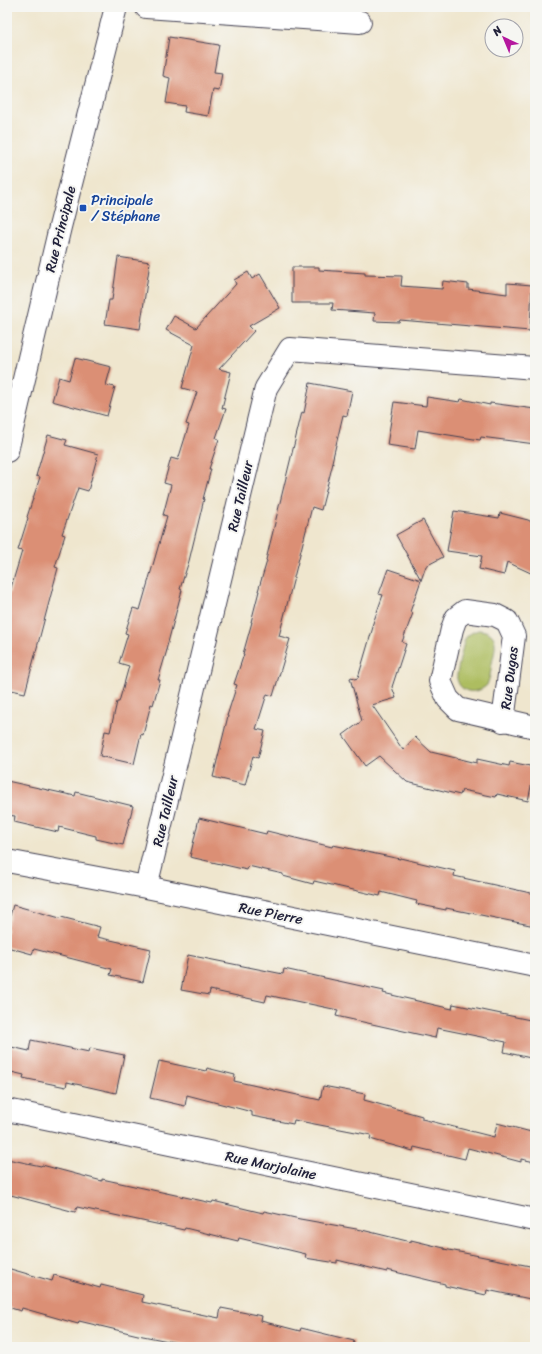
<svg xmlns="http://www.w3.org/2000/svg" width="542" height="1354" font-family="Sriracha,sans-serif">
<style>
.green{fill:#adbd61;stroke:#68704e}
.building{fill:#db8f75}
.lines{fill:none;stroke-linecap:round;stroke-linejoin:round}
.minor-casing{stroke:#413f51;stroke-width:24}
.minor{stroke:#fff;stroke-width:22}
.transit-dot{fill:#1a4fb4;stroke:#f6f6f2;stroke-width:1.5}
.labels{text-anchor:middle;stroke-width:4;stroke-linejoin:round;paint-order:stroke}
.transit-label{font-size:14px;fill:#164399;stroke:#f6f6f2;text-anchor:start}
.street-label{font-size:14px;fill:#22223b;stroke:#f6f6f2}
</style>
<rect width="100%" height="100%" fill="#f6f6f2"/>
<filter id="ink" filterUnits="userSpaceOnUse"><feTurbulence type="fractalNoise" baseFrequency=".025" numOctaves="2"/><feDisplacementMap in="SourceGraphic" scale="8" xChannelSelector="R" yChannelSelector="G"/><feConvolveMatrix kernelMatrix="1 2 1 2 8 2 1 2 1" color-interpolation-filters="sRGB"/></filter>
<filter id="wash" filterUnits="userSpaceOnUse"><feTurbulence type="fractalNoise" baseFrequency=".012" numOctaves="4" result="noise"/><feDisplacementMap in="SourceGraphic" scale="16" xChannelSelector="R" yChannelSelector="G"/><feGaussianBlur stdDeviation="0.9" result="paint"/><feColorMatrix in="noise" values="0 0 0 0 0 0 0 0 0 0 0 0 0 0 0 0 0 1.4 0 .05"/><feComposite in="paint" operator="in"/></filter>
<g filter="url(#wash)">
<rect width="100%" height="100%" fill="#efe6ce"/>
<path class="green" d="M478,630C500,631 496,647 492,663C491,670 490,678 487,685C478,694 461,695 457,679C456,674 463,645 465,639C468,634 473,632 478,630Z"/>
<g id="blocks">
<path class="building" d="M169,37L219,45L214,72L222,73L219,91L213,90L208,116L184,112L185,106L166,103L170,78L163,76Z
M118,257L150,262L140,329L105,324L109,300H112Z
M292,267H319V270L365,273V275L402,276L401,286L442,289L443,281L468,284V289L507,294V283L532,285L530,331L400,320L399,322L374,321L375,313L332,310L333,303H292Z
M248,272L252,279L260,274L280,308L249,326L254,331L219,369L231,372L222,408L226,409L216,438L219,439L209,469H211L203,499H204L189,561L180,589L182,590L166,650H167L158,680H160L153,705L151,704L143,735L141,734L134,764L100,756L105,731L110,732L117,702H119L129,666L119,663L128,634L125,633L133,608L140,610L167,516L163,515L171,485L164,483L171,458L178,460L189,425L186,424L197,392L182,388L194,345L166,330L174,316L196,328L236,284L234,280Z
M75,358L111,367L106,385L115,387L107,416L52,401L59,377L69,380Z
M310,383L352,391L347,416L343,415L332,462L333,463L321,510L312,507L279,636L290,639L273,696L267,694L256,729L265,731L258,758L253,756L245,785L213,777L228,716H227L237,685L234,684L244,654H243L252,622H251L259,591H258L267,561L266,560L302,412L304,413Z
M427,397L460,402L461,399L490,405V403L535,409V444L481,437L480,440L418,430L415,449L387,445L394,402L426,406Z
M48,435L67,440L65,445L98,454L88,491L78,488L62,534L65,535L55,567L58,568L25,693L7,689V601L22,551L18,550L28,518L27,517L40,477L36,476Z
M454,511L499,518L500,513L528,520L535,524V575L507,562L504,575L479,569L482,556L447,551Z
M423,520L443,557L426,566L410,612L413,613L402,642L406,644L392,687L396,698L372,705L403,750L415,737L431,752L477,763V759L509,766L510,762L535,767L528,801L497,794L496,797L462,790L460,795L407,782L379,756L365,766L343,735L362,721L350,678L352,677L354,679L358,678L373,627L372,626L383,595L379,594L388,569L421,580L396,535Z
M7,781L75,796L76,792L133,806L123,845L96,839V836L59,827L58,832L14,822L15,816L7,815Z
M199,818L266,834L267,831L332,847L333,845L400,859V858L455,871L454,876L535,894V926L446,908V910L416,904L417,901L381,892L380,896L314,881L313,884L283,876V874L248,866L247,870L190,857Z
M13,905L60,918L61,917L100,927L97,937L151,949L143,982L110,975L112,969L34,949L32,954L7,947V926Z
M188,955L283,974L284,969L384,991L383,993L452,1009L453,1004L535,1021V1059L504,1052L506,1042L437,1028L435,1038L336,1016L338,1010L267,995L265,1002L210,990L209,995L181,990Z
M31,1040L89,1052L90,1048L124,1055L116,1093L67,1082L66,1087L23,1078L24,1075L7,1071V1046L29,1051Z
M159,1061L206,1071L207,1068L235,1075L234,1081L320,1100L323,1086L365,1094L364,1100L422,1116V1119L494,1137L497,1123L535,1133V1162L521,1159V1162L468,1148L465,1159L414,1147L413,1151L370,1139L371,1135L294,1120L293,1124L252,1116V1112L187,1095L185,1106L150,1098Z
M7,1159L41,1166L42,1165L102,1181V1179L212,1203L213,1201L263,1213L264,1211L300,1219L362,1230L411,1242V1240L444,1248V1249L535,1267V1300L487,1290L486,1295L445,1286V1284L387,1270V1272L337,1260V1263L305,1258L306,1254L239,1238L238,1241L185,1228L184,1230L77,1207L75,1212L7,1194Z
M7,1268L52,1281L54,1275L100,1288L101,1285L143,1295L142,1302L219,1318L221,1308L262,1316L261,1321L300,1331L301,1328L354,1341L353,1347H198L138,1335L79,1321L78,1324L22,1308L21,1311L7,1307Z"/>
</g>
</g>
<g filter="url(#ink)">
<use href="#blocks" fill-opacity="0" stroke="#413f51" stroke-width="1"/>
<g class="lines">
<defs>
<path id="minor" d="M146,7L360,22
M7,451L60,227L116,7
M503,721L514,636L507,621L495,615L465,611L456,618L452,629L440,681L448,699L458,709L535,727
M7,861L146,887L535,966
M146,887L266,388L290,349L535,368
M7,1110L535,1220"/>
</defs>
<use href="#minor" class="minor-casing"/>
<use href="#minor" class="minor"/>
</g>
</g>
<rect class="transit-dot" x="79" y="204" width="8" height="8" rx="2"/>
<g class="labels">
<g class="transit-label">
<text x="91" y="205">Principale<tspan x="91" dy="16">/ Stéphane</tspan></text>
</g>
<g class="street-label">
<text transform="translate(60 229) rotate(-76)" y="5">Rue Principale</text>
<text transform="translate(240 496) rotate(-77)" y="5">Rue Tailleur</text>
<text transform="translate(509 678) rotate(-83)" y="5">Rue Dugas</text>
<text transform="translate(165 811) rotate(-77)" y="5">Rue Tailleur</text>
<text transform="translate(271 913) rotate(11)" y="5">Rue Pierre</text>
<text transform="translate(271 1165) rotate(12)" y="5">Rue Marjolaine</text>
</g>
</g>
<rect width="542" height="1354" fill="none" stroke="#f6f6f2" stroke-width="24"/>
<g transform="translate(504 38) rotate(316)"><circle r="19" fill="#f6f6f2" stroke="#a1a1a9"/>
<path d="M0-3L7 15L0 10L-7 15Z" fill="#b5179e"/>
<text y="-6" font-size="11" font-weight="bold" text-anchor="middle" fill="#22223b">N</text>
</g>
</svg>
